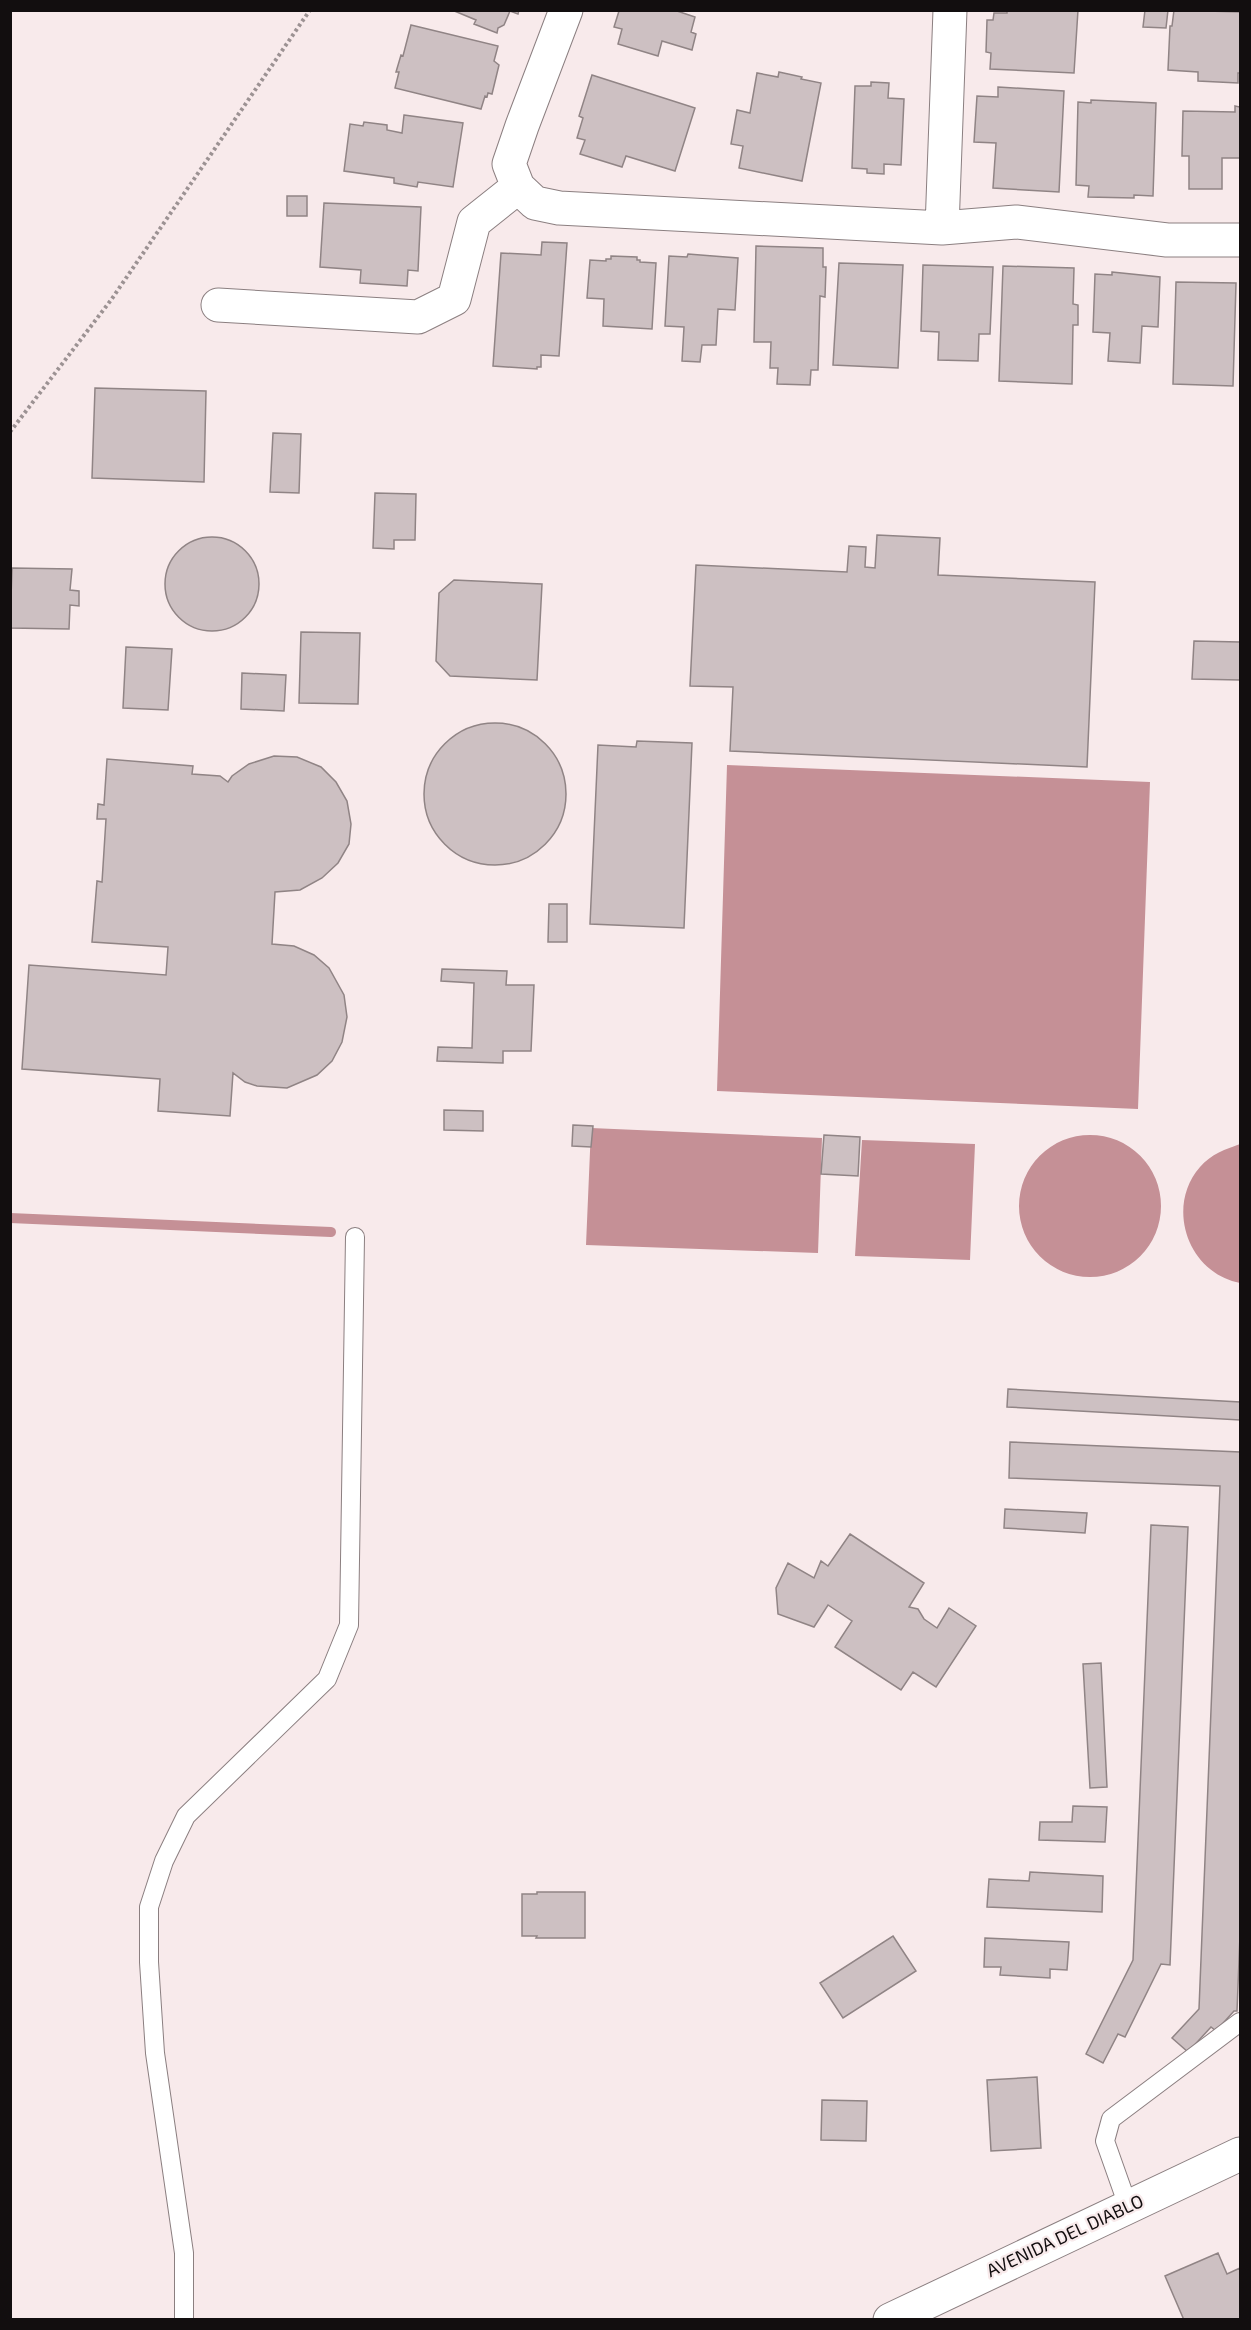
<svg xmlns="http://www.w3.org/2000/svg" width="1251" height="2330" font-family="'Exo 2',sans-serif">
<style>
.water{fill:#c59096}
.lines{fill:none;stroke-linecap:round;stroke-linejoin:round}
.stream{stroke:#c59096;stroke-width:10}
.building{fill:#cdc0c2;stroke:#908485;stroke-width:1.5}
.lane-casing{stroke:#8b7f80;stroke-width:20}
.street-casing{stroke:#8b7f80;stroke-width:35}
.secondary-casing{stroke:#8b7f80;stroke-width:35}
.path{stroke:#9c9293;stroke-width:4;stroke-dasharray:3 3;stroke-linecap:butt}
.lane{stroke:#fff;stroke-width:18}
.street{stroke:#fff;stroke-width:33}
.secondary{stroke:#fff;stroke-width:33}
.labels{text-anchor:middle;stroke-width:4.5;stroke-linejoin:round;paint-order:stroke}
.street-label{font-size:18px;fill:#120e0f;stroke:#f8eaeb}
</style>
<rect width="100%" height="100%" fill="#f8eaeb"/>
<path class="water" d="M727,765L1150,782L1138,1109L717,1091Z
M591,1128L822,1138L818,1253L586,1245Z
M1019 1206a71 71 0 1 1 142 0a71 71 0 1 1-142 0Z
M862,1140L975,1144L970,1260L855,1256Z
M1240,1144V1283C1188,1273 1165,1207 1200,1167C1211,1154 1226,1149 1240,1144Z"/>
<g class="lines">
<path class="stream" d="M10,1218L331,1232"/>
</g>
<path class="building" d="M452,10H519L518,14L510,11L504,25L498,28L497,33L474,24L476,20Z
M674,10L695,17L691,32L696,34L692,50L662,41L658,56L618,44L622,29L614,27L619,11Z
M1007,10H1078L1074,73L990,69L991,53L986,52L987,20H993L994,13H1007Z
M1145,10H1168L1166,28L1143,27Z
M1174,10L1240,12V73H1238V83L1198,81V72L1168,70L1170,26H1172Z
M411,25L498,46L494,61L499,65L492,94L488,93L487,97L485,96L481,109L395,88L399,72H396L401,55L403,56Z
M779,72L802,77L801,79L821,83L802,181L739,168L743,146L731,144L737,110L750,113L757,73L778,77Z
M592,75L695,108L675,171L626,156L622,167L580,154L585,140L577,138L583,118L579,116Z
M871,82L889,83L888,98L904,99L901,165L884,164V174L867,173V169L852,168L855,86H871Z
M998,87L1064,91L1059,192L993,188L996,143L974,142L977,96L998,97Z
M1091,100L1156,103L1153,196L1134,195V198L1088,197L1089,186L1076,185L1078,102L1091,103Z
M1235,106L1240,107V158H1222V189H1189V156H1182L1183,111L1235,112Z
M404,115L463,123L453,187L418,182L417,187L394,183V178L344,171L350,124L363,126L364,122L387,125V130L402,133Z
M287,196H307V216H287Z
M324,203L421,207L418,271L408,270L407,286L360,283L361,270L320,267Z
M542,242L567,243L559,356L541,355V367H537V369L493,366L501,253L541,255Z
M756,246L823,248V267H826L825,297L820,296L818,370H811L810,385L777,384L778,368H770L771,342H754Z
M688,254L738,258L735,310L718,309L716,345H702L700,362L682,361L684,327L665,326L669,256L687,257Z
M611,256L637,257V260H640V262L656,263L652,329L603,326L604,299L587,298L590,260L606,261V259H611Z
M839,263L903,265L898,368L833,365Z
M923,265L993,267L990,334H979L978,361L938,360L939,332L921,331Z
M1003,266L1074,268L1073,304L1078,305V325H1073L1072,384L999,381Z
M1112,272L1160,277L1158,327L1142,326L1140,363L1108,361L1110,333L1093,332L1095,274L1112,275Z
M1176,282L1236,283L1233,386L1173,384Z
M95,388L206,391L204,482L92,478Z
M273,433L301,434L299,493L270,492Z
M375,493L416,494L415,540H394V549L373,548Z
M877,535L940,538L938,575L1095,582L1087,767L730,751L733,687L690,686L696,565L847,572L849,546L866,547L865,567L875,568Z
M165 584a47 47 0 1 1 94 0a47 47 0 1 1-94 0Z
M12,568L72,569L70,590L79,591V606L70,605L69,629L10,628Z
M454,580L542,584L537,680L450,676L436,661L439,593Z
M301,632L360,633L358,704L299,703Z
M1194,641L1240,642V680L1192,679Z
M126,647L172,649L168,710L123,708Z
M242,673L286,675L284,711L241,709Z
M424 794a71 71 0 1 1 142 0a71 71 0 1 1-142 0Z
M637,741L692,743L684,928L590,924L598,745L636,747Z
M274,756L297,757L321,767L336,782L347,801L351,824L349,844L338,863L322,878L300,890L275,892L272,944L294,946L314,955L329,968L344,995L347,1017L342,1042L332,1061L317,1075L287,1088L257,1086L245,1082L233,1073L230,1116L158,1111L160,1079L22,1069L29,965L166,975L168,947L92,942L97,881L102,882L106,819H97L98,804L104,805L107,759L193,766L192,774L220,776L228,782L232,776L249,764Z
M549,904H567V942H548Z
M442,969L507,971L506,985H534L531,1051H503V1063L437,1061L438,1047L472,1048L474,983L441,981Z
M444,1110L483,1111V1131L444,1130Z
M573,1125L593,1126L591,1147L572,1146Z
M824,1135L860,1137L858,1176L821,1174Z
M1008,1389L1240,1402V1420L1007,1407Z
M1010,1442L1240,1452V1935L1237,2011H1234L1216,2031L1211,2027L1188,2052L1172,2038L1199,2009L1220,1486L1009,1478Z
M1005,1509L1087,1513L1085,1533L1004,1528Z
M1151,1525L1188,1527L1170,1965L1161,1964L1125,2037L1118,2034L1103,2063L1086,2054L1133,1960Z
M850,1534L924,1583L909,1607L918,1609L924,1619L937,1628L949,1608L976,1626L936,1687L913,1672L901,1690L835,1647L852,1621L828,1605L814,1627L778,1614L776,1588L788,1563L814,1578L821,1561L828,1566Z
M1101,1663L1107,1787L1090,1788L1083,1664Z
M1073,1806L1107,1807L1105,1842L1039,1840L1040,1822H1072Z
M1030,1872L1103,1876L1102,1912L987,1907L989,1879L1029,1881Z
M537,1892H585V1938H536L537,1936H522V1894H537Z
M893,1936L916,1971L843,2018L820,1983Z
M985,1938L1069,1942L1067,1970L1050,1969V1978L1000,1975L1001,1967H984Z
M1037,2077L1041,2148L991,2151L987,2080Z
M822,2100L867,2101L866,2141L821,2140Z
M1218,2253L1227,2274L1240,2268V2320H1184L1165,2276Z"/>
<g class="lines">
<defs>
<path id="lane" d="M1128,2206L1105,2141L1111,2119L1240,2022
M184,2320V2253L155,2053L149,1962V1907L164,1861L186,1816L327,1679L349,1625L355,1237"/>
<path id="street" d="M566,10L522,126L509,164L518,187L535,203L559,208L942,228L1016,222L1167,240H1240
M942,228L950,10
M218,305L418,317L454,299L474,222L518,187"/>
<path id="secondary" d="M890,2320L1240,2154"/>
</defs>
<use href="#lane" class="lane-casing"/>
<use href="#street" class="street-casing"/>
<use href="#secondary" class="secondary-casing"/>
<path class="path" d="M10,432L111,300L310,10"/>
<use href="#lane" class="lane"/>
<use href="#street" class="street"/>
<use href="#secondary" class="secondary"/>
</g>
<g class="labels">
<g class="street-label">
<text transform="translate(1065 2236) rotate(-25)" y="6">AVENIDA DEL DIABLO</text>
</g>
</g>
<rect width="1251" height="2330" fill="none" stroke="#120e0f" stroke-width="24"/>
</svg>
